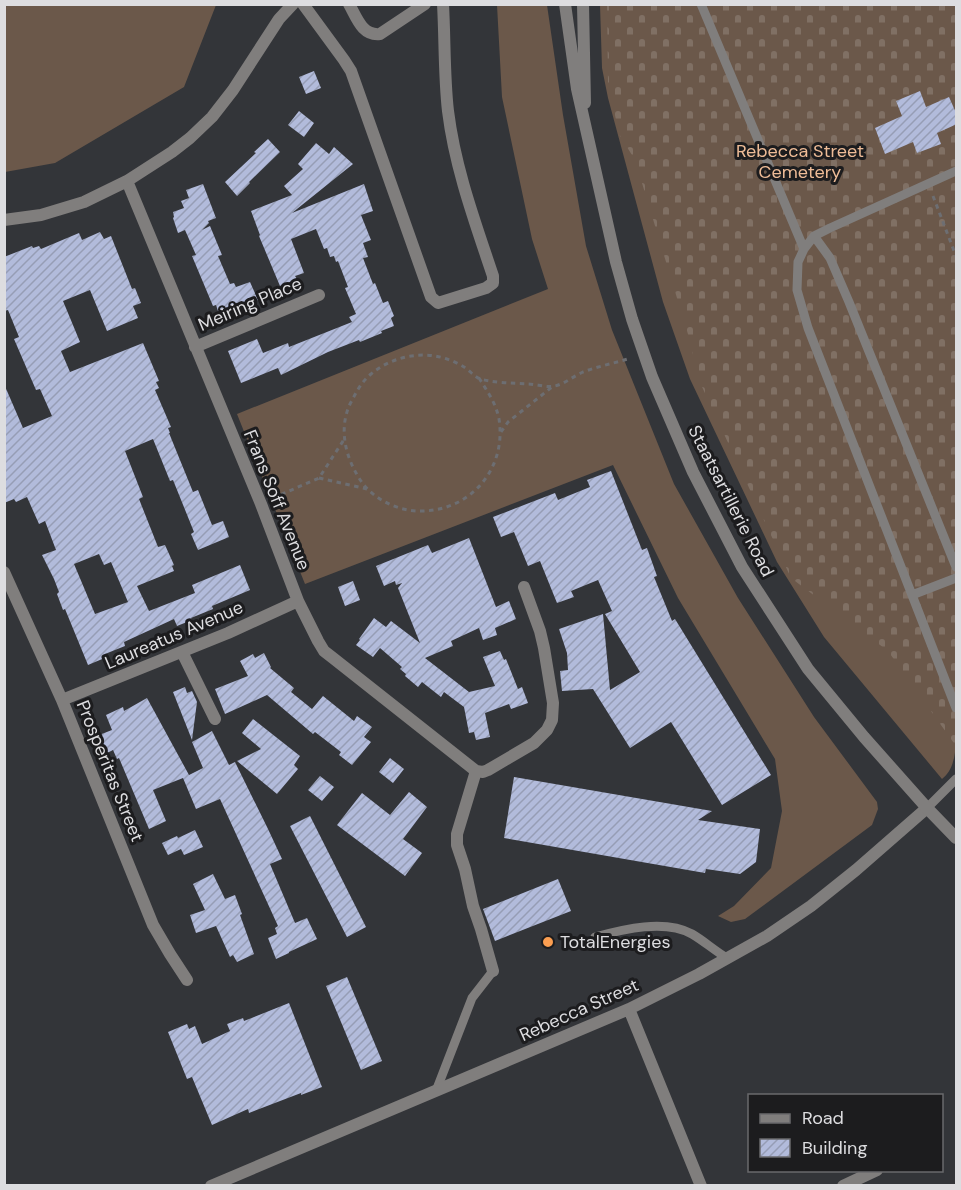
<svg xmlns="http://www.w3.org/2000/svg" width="961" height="1190" font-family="'DM Sans',sans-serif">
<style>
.grass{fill:#6b584a}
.cemetery{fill:url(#cemetery-stones)}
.building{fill:url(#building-hatch);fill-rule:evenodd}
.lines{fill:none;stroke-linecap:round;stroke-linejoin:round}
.path{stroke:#6d6e72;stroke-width:3;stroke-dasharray:4.5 4.5;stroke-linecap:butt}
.service{stroke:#807e7d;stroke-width:9}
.minor{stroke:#807e7d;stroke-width:12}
.tertiary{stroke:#807e7d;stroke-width:12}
.poi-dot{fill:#fb9e51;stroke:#1c1c1e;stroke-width:2}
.labels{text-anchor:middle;stroke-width:6;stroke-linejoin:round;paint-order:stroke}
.park-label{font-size:18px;fill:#eebc97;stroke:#1c1c1e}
.street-label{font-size:18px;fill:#dddde0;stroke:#1c1c1e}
.poi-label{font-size:18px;fill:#dddde0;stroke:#1c1c1e;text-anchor:start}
</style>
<defs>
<pattern id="cemetery-stones" width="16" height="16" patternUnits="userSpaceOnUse" patternTransform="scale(1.5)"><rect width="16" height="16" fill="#6b584a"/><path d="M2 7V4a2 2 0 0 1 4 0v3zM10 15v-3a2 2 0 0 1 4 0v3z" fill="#807064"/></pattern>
<pattern id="building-hatch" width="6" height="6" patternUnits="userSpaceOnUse" patternTransform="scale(1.5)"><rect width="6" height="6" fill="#b2bbdb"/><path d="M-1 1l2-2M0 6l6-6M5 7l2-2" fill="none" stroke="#969db5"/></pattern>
</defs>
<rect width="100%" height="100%" fill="#333539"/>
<path class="grass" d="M5,4H216V5L184,87L55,163L5,172Z
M497,5H547L563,115L586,246L612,330L674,484L738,598L814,717L877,802L878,809L872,825L745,919L731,922L718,916L734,906L771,868L782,811L775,759L678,598L613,465L305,584L237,414L548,289L532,239L502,97Z
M600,5H663L956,737C956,752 954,770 942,779L824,637L777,562L690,379L663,302L608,98L602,68Z"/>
<path class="cemetery" d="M607,5H956V746L888,651L791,578L697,376L691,344L635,160L619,134L608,82Z"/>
<path class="building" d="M314,71L321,88L306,94L299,77Z
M920,91L926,107L949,97L957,115V124L937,133L941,144L917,153L913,142L885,154L875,128L902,116L896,101Z
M299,111L314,123L304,137L288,125Z
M268,139L280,152L249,182L250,183L237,196L225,182L256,153L254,152Z
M316,143L329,154L334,147L353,164L292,213L364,184L373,211L361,215L371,240L363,243L368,257L363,258L373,284L375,283L383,303L388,301L394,316L391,318L394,326L381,331L382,333L360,342L359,340L328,352L281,375L278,368L241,383L228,351L257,339L263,353L288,343L289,347L352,322L349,317L356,314L345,288L348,287L338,261L336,262L334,256L330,257L327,248L324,249L316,229L291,239L304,273L295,276L297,279L280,286L259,236L260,235L251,211L292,195L284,186L303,169L298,164Z
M203,184L216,218L208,221L209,223L202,230L210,226L222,255L218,256L230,284L234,283L236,287L250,282L258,300L224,315L221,310L218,311L216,305L213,306L192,256L196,255L185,230L178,233L173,218L174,217L173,212L184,208L181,201L189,198L186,190Z
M100,232L104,239L111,236L132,289L135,288L141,303L133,306L138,318L107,331L90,290L63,301L80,342L61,351L70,372L143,343L159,381L156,382L159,388L155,390L171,427L168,428L170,433H169L193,492L198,490L212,525L223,521L229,537L198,550L191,534L194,532L173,480L170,481L153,439L125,451L143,497L139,499L158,547L165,545L174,565L172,566L174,571L137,586L149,611L195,593L192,585L240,565L250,590L212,606L213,609L191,618L192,620L177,626L174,619L124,642L125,646L105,654L107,657L88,665L65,609L63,610L57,594L59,592L54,579L42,555L56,550L45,521L39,524L27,497L16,502L14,499L4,503V384L23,428L52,416L40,389L36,390L14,339L19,337L8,310L4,311V257L32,246L33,248L39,246L41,249L79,233L82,240ZM99,554L104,565L111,562L128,602L95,614L74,564Z
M611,471L642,550L647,548L657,576L654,577L672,621L675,619L771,775L722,805L671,722L630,748L593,689L562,691L560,671L568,670L567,653L559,629L603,614L610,690L640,672L605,614L612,611L598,580L571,591L574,597L557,603L540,561L528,566L514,532L501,537L493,517L555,493L558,500L590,487L587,480Z
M469,538L496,607L509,601L516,619L495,628L497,635L483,640L479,628L451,641L453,646L425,658L469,692L495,686L483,657L500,651L504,660L506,659L518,689L522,687L528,703L511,709L509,704L485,713L490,737L476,740L474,732L469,733L464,707L444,692L441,697L422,682L418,687L405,676L406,674L400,669L402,667L380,648L373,657L356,645L360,640L359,639L374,618L386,627L391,621L420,643L398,588L402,583L396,585L395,581L384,586L376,566L428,545L432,553Z
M353,581L360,600L345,606L338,587Z
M264,653L271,667L270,668L294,688L291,692L312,709L323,696L354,721L357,716L372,727L364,737L371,742L352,765L339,755L341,752L315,732L313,734L267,695L225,714L215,689L248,676L240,661L253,654L255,658Z
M185,687L187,693L192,691L197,702L192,740L173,692Z
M147,698L189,775L203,768L192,742L212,731L229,765L235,762L268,829L282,859L270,864L295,923L307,918L317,939L289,952V953L276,959L268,938L277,934L275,928L278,926L220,799L196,809L183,778L153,790L166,821L149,829L119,758L117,759L113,750L107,753L99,735L112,730L106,715L123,707L124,711Z
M253,719L300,756L294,765L298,769L277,794L237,761L261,749L242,733Z
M390,758L404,769L393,783L379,772Z
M320,776L334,787L322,801L308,790Z
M514,777L712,811L698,820L760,829L756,862L740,874L706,869L705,873L504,838Z
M409,792L427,807L403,839L422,853L405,876L337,825L362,793L390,815Z
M310,816L366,927L347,937L290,826Z
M195,830L203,847L184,855L181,849L168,855L162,843L177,836L178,838Z
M213,874L225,899L235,895L242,914L240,915L254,954L237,962L233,955L230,957L216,926L196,933L190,915L205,910L193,884Z
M558,879L571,911L495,941L483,909Z
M347,977L382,1061L361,1070L326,986Z
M289,1003L322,1087L301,1095V1093L249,1113L248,1109L212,1125L192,1077L187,1079L168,1032L187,1024L189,1029L195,1026L202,1044L230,1031L227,1024L243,1018L244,1021Z"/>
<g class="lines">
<path class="path" d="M933,196L956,256
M479,378C487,391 496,403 499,419C507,469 470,512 419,511C398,511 373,499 361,481C346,459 338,430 350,404C356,393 361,382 371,374C391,357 422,350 447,359C453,361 459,364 464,367C469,370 473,375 478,378C490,383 514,383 528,384C536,384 547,388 555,386C564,384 574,376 583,372C599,366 615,363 631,358
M501,432L508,422L552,387
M319,478L367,489
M273,498L319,478L345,438"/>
<path class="service" d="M701,4L804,249
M956,171L830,228L814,236L804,249L798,262L797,290L808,328L831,387L956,708
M814,236L830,258L849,302L956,567
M912,595L956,578
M927,808L956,779
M595,937C624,929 665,919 692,934C704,941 715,951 727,958
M436,1091L472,998L493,971"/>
<path class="minor" d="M303,4L344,60L351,71L431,297L438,303L486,288L493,283V276C475,222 455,168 448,111C444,76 445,40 443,4
M349,4C357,18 362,36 380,34L425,4
M127,181L261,504L298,601L318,641L324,651L333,658L476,771L483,772L488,770L534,743L547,730L552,720L553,703L544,648L540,631L524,587
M4,220L41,215L84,202L127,181L172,152L190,138L212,117L233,90L279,19L293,4
M195,347L319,295
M4,572L62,700L153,925L170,954L187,980
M182,652L215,719
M62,700L228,633L298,601
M476,771L457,834V845L465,869L473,906L481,929L493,971
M629,1009L701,1186
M211,1186L629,1009L699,974L767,936L811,906L856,870L927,808
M843,1186L877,1170"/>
<path class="tertiary" d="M565,4L577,89L616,262L632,319L652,377L693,472L742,567L808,669L864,737L927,808L956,838
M583,4L585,103"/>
</g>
<circle class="poi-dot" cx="548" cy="942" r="6"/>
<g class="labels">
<g class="park-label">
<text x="800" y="157">Rebecca Street<tspan x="800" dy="21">Cemetery</tspan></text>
</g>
<g class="street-label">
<text transform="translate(250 304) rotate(-23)" y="6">Meiring Place</text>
<text transform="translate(277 500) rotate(68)" y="6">Frans Soff Avenue</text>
<text transform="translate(731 501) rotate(63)" y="6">Staatsartillerie Road</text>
<text transform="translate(174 635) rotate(-23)" y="6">Laureatus Avenue</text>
<text transform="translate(110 771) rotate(68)" y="6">Prosperitas Street</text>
<text transform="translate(579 1010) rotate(-24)" y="6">Rebecca Street</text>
</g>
<g class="poi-label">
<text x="560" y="948">TotalEnergies</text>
</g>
</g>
<rect width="961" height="1190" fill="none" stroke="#dddde0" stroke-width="12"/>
<rect x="748" y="1094" width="195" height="78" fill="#1c1c1e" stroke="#69696c" stroke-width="1.5"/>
<rect x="760" y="1114" width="30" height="9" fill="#807e7d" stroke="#69696c" stroke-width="1.5"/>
<text x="802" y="1124" font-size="18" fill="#dddde0">Road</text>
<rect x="760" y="1139" width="30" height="18" fill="url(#building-hatch)" stroke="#69696c" stroke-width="1.5"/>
<text x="802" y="1154" font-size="18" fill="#dddde0">Building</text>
</svg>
